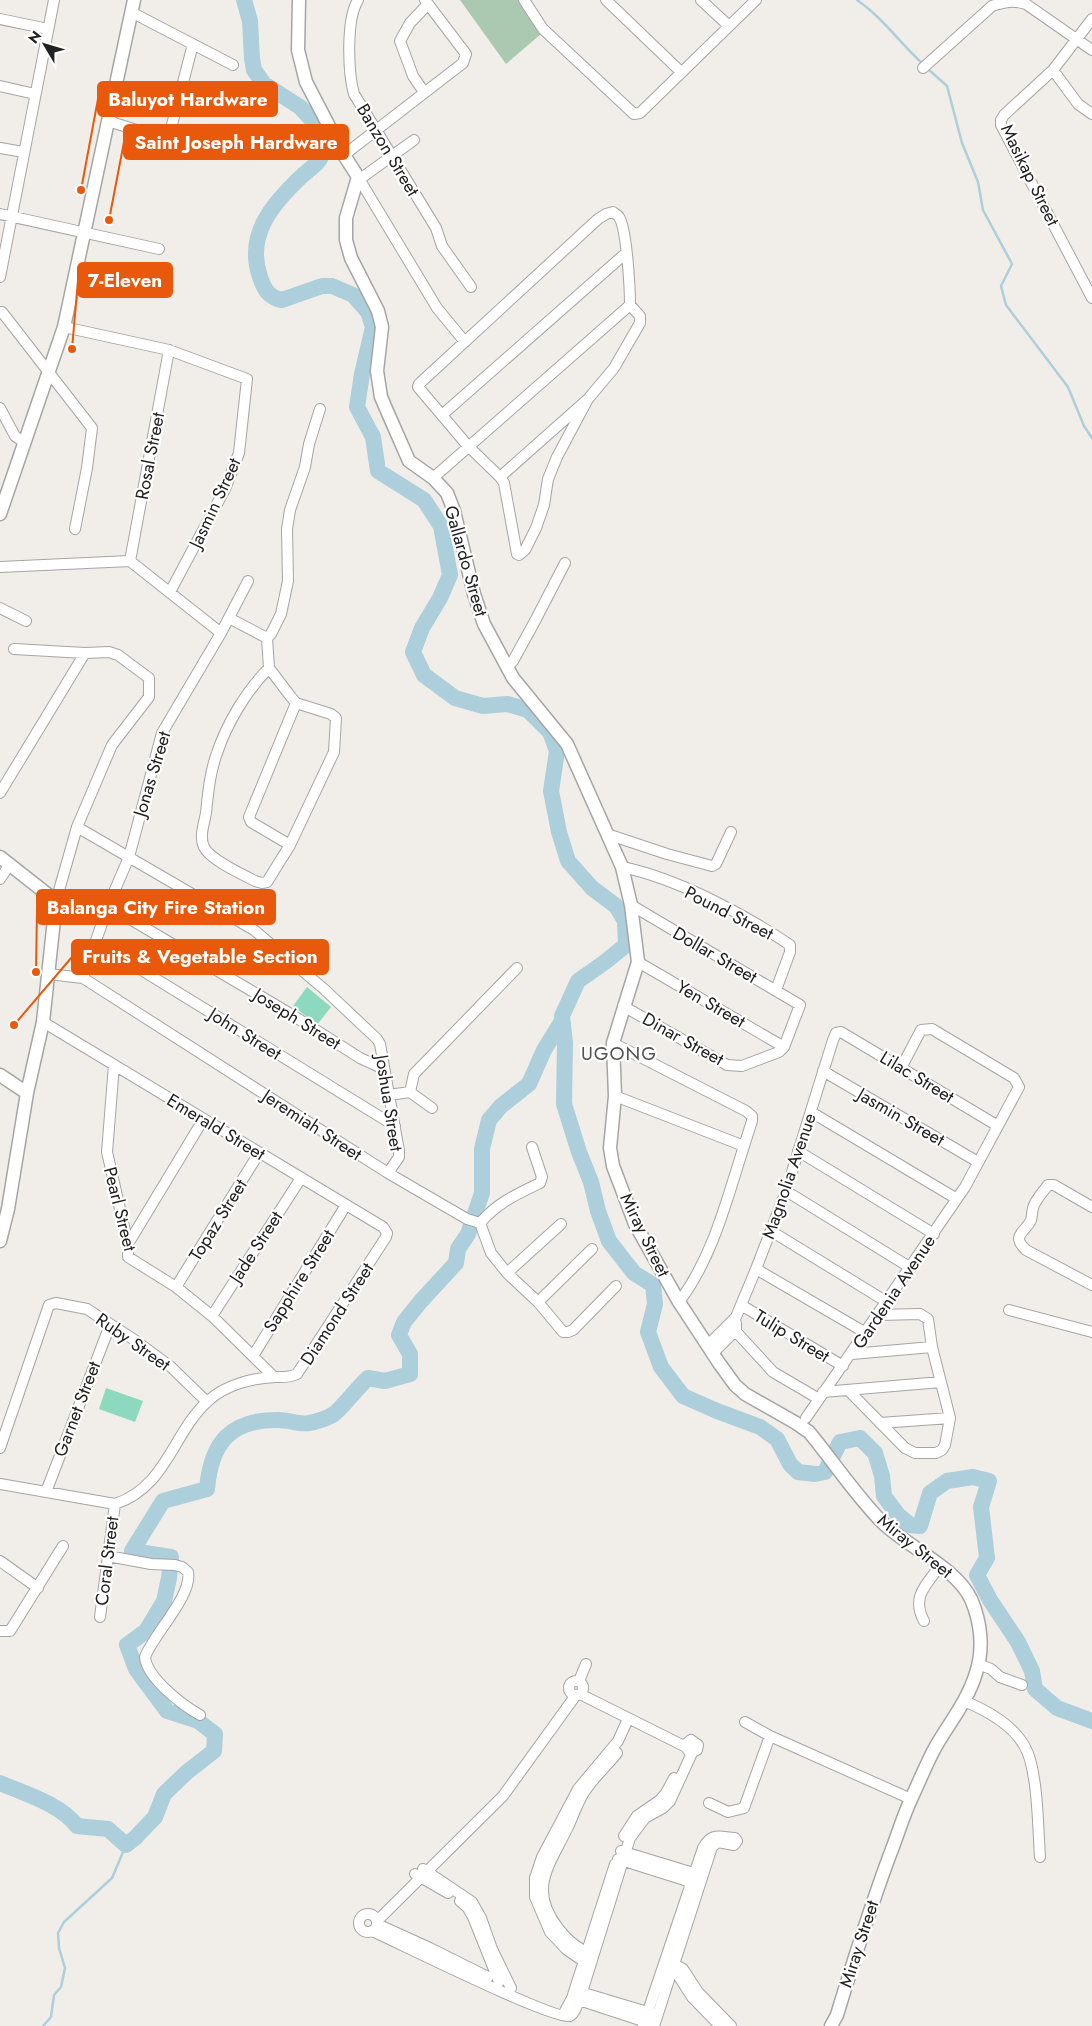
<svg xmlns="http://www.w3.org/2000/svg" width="1092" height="2026" font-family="Jost,sans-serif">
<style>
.cemetery{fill:#abc8b1}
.pitch{fill:#8dd9bf}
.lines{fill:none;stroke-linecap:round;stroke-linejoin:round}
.stream{stroke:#adcedb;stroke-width:2.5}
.river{stroke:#adcedb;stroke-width:16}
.minor-casing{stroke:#a5a5a5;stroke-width:12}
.tertiary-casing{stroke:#a5a5a5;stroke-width:15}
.minor{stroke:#fff;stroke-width:10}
.tertiary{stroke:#fff;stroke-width:12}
.labels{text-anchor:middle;stroke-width:4.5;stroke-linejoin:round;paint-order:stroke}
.street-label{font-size:18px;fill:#212121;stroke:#fff}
.neighbourhood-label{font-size:19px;letter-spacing:1px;fill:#545454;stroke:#fff}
.leader{fill:none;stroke:#e8590c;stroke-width:2}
.callout-dot{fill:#e8590c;stroke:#fff;stroke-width:2}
.callout{fill:#e8590c;stroke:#e8590c;stroke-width:2}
.callout-label{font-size:19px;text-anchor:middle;font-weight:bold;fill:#fff}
</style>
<rect width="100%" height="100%" fill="#f1eee9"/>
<path class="cemetery" d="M460,0H519L541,34L506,64Z"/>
<path class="pitch" d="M307,987L331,1007L317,1025L293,1006Z
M106,1388L143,1401L135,1422L99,1409Z"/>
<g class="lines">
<path class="stream" d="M857,0C883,18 900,43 923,64
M928,69L947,86L962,143L978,182L983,210L1012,264L1001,286L1006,305L1068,387L1084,426L1092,438
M43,2026L51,2017L54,1995L61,1987L65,1968L59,1948L58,1933L64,1922L112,1878L126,1845"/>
<path class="river" d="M244,0L250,21L252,59L254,70L264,84L300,107L324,133C324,141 324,151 320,159C316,165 309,170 303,175C274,202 245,234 260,277C264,289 269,298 282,300L322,286H332L353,295L368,312L373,327L362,374L357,407L373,437L378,471L424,500L441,526L450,575L440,598L422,628L413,652L424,675L455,698L483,706L507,704L528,710L550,732L557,751L551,791L559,832L568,861L592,888L616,906L625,921L626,945L605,962L578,981L562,1016L565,1043L564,1104L579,1152L591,1182L598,1211L609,1241L634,1273L653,1285L655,1304L648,1332L661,1367L683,1396L717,1411L760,1427L777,1439L790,1464L798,1472L815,1474L825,1472L840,1442L860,1438L875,1453L882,1476L884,1496L898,1515L910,1525L920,1526L930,1493L947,1481L973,1477L989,1481L981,1507L987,1558L977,1575L990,1600L1018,1642L1032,1671L1035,1689L1057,1708L1092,1721
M0,1783C26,1794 60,1804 77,1826L108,1829L126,1845L135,1838L155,1817L164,1794L187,1772L214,1751L215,1734L198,1721L167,1711L136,1669L127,1645L146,1631L164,1601L169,1578L171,1557L132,1551L163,1501L207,1489C211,1443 230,1419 279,1420C288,1420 300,1425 309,1423C316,1422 328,1418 334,1414C344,1406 357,1388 368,1378L385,1381L410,1374V1354L399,1335L404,1322L421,1301L456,1263L458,1249L468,1234L482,1193V1149L489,1120L501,1106L529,1084L544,1050L562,1021"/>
<defs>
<path id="minor" d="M358,0C346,19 348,73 354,94L436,228L442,246L471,287
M524,0L543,29L634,114L640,113L756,0
M606,0L681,72
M701,0L729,26
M131,12L233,65
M0,19L48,29
M1092,19L1053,70L1004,115L1001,120V125L1092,298
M923,68L992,6C1004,2 1014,0 1026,4L1092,50
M1053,70L1078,104L1092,114
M0,86L35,94
M424,92L413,76L400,41L410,23L428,4
M108,121L168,140L221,153
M168,140L193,44
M0,148L23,152
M344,155L463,63L466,54L425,0
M358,177L437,308L465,342
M360,179L414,140
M0,214L159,249
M0,277L54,0
M0,312H2L92,428L87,468L75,529
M64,327L169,350L247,379L239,453L225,489L170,592
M0,408L15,436L25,443
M442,415L626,253
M500,477L504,483L517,554L519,555L525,550L536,528L544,505L548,479L557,457L588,399L614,368L640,323V316L630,305
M433,478L630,305C630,290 627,229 619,217C618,215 615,214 613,212L606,214L598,219L419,384L418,387L468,446L500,477L588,399
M130,561L169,350
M0,567L130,561L221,633
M0,608L26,621
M229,618L267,638
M14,649L85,653L109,652L118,655L149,678V697L112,745L77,827L56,901
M507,667L513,661L535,621L565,563
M269,668C247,690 227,723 217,753C210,772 208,793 206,813C204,824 199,837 204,847C210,860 242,874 255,881L262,883L267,882L290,845L334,752L336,718L331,714L296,703L291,697L269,668L267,638L271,634L281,614L288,581L287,529L290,510L305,467L309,444L320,409
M0,793L85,653
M77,827L254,930L324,989L377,1039L380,1044L399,1151V1157L388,1173
M607,834L667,854L712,866L716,864L731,832
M290,845L251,822L249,817L296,703
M622,867C676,878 744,914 790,945V952L776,990
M0,879L10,864
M108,906L289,1013L360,1058L384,1069
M96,942L395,1126
M638,962L784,1047
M48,974L83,978L388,1173L467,1219L480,1223C497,1203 517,1194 540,1183L542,1177L532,1147
M83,978L108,906L129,857L162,733L221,633L248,581
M623,1006L727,1065L742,1066L779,1052L784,1047L800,1005L631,905
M613,1043L746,1111L752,1116V1121L744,1146
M114,1065L107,1152L128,1244V1257L176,1287L212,1316L274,1377
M823,1071L978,1162
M410,1092L414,1074L517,968
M389,1095L410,1092L432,1108
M615,1096L744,1146C727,1199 713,1257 679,1302
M811,1112L957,1199
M798,1151L934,1234
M786,1191L911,1268
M1092,1207L1054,1185H1048C1043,1192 1035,1200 1033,1208C1032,1212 1032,1217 1031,1220C1026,1232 1010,1235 1026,1250L1092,1285
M480,1223L491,1253L507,1273L538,1302L563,1332H568L573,1330L616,1286
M771,1231L887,1302
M128,1244L203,1120
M756,1269L866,1333
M507,1273L561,1224
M176,1287L259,1153
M538,1302L592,1249
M741,1305L843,1366
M1009,1310L1092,1332
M212,1316L301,1178
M729,1324L773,1372L819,1399
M708,1345L736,1317L756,1269L786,1191L833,1040L836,1033L841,1032L998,1126
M713,1353L736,1330V1323
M852,1354L932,1347
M253,1356L346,1205
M849,1391L905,1448L915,1453H936L942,1450L945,1445L950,1418L932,1347L928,1319L920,1314L878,1315
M823,1392L941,1382
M806,1418L965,1187L1019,1087L1014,1078L932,1029L921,1030L901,1068
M880,1423L950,1418
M0,1448L49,1305L56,1303L87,1309L136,1341L171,1367L207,1402
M0,1484L115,1504C167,1487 173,1432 208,1401C225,1385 252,1378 275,1377C283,1377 289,1378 297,1374L386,1237L387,1233L383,1227L43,1022
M46,1492L110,1325
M108,1556L151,1564L175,1565L182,1567L188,1572C193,1595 153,1635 145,1657C147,1678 182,1705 200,1715
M0,1561L38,1588
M100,1617L115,1504
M924,1621C911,1597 926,1585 940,1566
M0,1631H10L63,1546
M978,1664L991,1669L1000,1677L1022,1685
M569 1688a7 7 0 1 1 14 0a7 7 0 1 1-14 0Z
M579,1681L586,1664
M580,1694L686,1747L690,1753L697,1750L698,1745L691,1740L686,1744V1747
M964,1701C986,1710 1013,1725 1025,1747C1038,1770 1038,1830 1040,1857
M745,1722L770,1736L911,1799
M709,1803L728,1812L744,1808L770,1736
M624,1836L637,1816L660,1800L666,1793L674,1778
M621,1851L700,1875
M618,1859L697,1884
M423,1869L472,1902L481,1918L492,1949L511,1988
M415,1874L448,1893
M460,1901L468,1908L473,1917L499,1982
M359 1923a9 9 0 1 1 18 0a9 9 0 1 1-18 0Z
M377,1921L503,1796L576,1695
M377,1924L430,1948L488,1977
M372,1931C397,1942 555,2021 570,2016C576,2013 579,1998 582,1992L630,1838L645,1818L663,1808L670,1801L692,1753
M591,1953C578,1950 566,1938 558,1928C528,1889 549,1866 567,1829C573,1817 577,1803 585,1791C594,1777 607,1766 617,1753
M669,1961L683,1969L698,1992L731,2026
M589,1962L583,1961L566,1949L550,1932L535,1897V1878L542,1857L578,1789L618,1741L628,1719
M667,1969L678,1975L692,1997L720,2026
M577,1991L654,2014
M573,1998L649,2023
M565,2011L572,1998L615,1864
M643,2026L703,1848C712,1832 719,1837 735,1838L737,1841L734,1845L718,1842L712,1847L654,2026"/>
<path id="tertiary" d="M299,0L298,50L306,82L344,155L358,177L346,218V240L351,258L378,311L382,327L377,371L381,397L387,411L409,461L433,478L447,493L454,511L474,594L484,624L513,678L567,744L622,867L631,905L638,962L613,1043L615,1096L610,1148L613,1166L635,1224L679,1302L719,1363L735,1385L745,1394L796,1423L809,1432C833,1461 854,1493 880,1520C905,1546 956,1567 971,1599C981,1622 984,1649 976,1673C968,1700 950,1722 936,1746C927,1762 920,1780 912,1797C903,1816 897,1837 889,1857C870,1909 853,1962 837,2015L831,2026
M0,514L64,327L134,0
M0,857L56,901L43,1022L27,1093L8,1209L0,1241
M0,1075L27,1093"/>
</defs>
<use href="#minor" class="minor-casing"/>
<use href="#tertiary" class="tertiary-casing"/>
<use href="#minor" class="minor"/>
<use href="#tertiary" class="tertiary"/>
</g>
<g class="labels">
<g class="street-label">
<text transform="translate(388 150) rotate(59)" y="6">Banzon Street</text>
<text transform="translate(1030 175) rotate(64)" y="6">Masikap Street</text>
<text transform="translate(150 456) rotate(-79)" y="6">Rosal Street</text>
<text transform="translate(215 503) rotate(-65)" y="6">Jasmin Street</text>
<text transform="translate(466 561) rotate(74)" y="6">Gallardo Street</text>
<text transform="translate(152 774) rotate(-73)" y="6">Jonas Street</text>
<text transform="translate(729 913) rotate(27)" y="6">Pound Street</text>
<text transform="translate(715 955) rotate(30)" y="6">Dollar Street</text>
<text transform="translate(711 1004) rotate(30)" y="6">Yen Street</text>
<text transform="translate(297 1019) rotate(32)" y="6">Joseph Street</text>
<text transform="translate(245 1034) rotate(32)" y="6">John Street</text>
<text transform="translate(683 1039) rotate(29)" y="6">Dinar Street</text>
<text transform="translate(917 1077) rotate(31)" y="6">Lilac Street</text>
<text transform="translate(389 1103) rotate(81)" y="6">Joshua Street</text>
<text transform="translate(901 1117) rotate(30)" y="6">Jasmin Street</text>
<text transform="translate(312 1125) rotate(33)" y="6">Jeremiah Street</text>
<text transform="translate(216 1127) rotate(31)" y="6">Emerald Street</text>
<text transform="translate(789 1176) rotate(-71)" y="6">Magnolia Avenue</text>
<text transform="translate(120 1209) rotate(76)" y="6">Pearl Street</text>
<text transform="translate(218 1220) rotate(-58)" y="6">Topaz Street</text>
<text transform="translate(645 1235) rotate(64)" y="6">Miray Street</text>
<text transform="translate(256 1247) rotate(-57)" y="6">Jade Street</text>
<text transform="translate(299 1281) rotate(-58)" y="6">Sapphire Street</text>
<text transform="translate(894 1292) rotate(-56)" y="6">Gardenia Avenue</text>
<text transform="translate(337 1314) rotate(-57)" y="6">Diamond Street</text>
<text transform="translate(792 1336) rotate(31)" y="6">Tulip Street</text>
<text transform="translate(133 1342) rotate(35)" y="6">Ruby Street</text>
<text transform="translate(77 1409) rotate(-69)" y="6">Garnet Street</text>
<text transform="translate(915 1546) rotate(39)" y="6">Miray Street</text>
<text transform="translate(107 1561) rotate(-83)" y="6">Coral Street</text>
<text transform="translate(859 1944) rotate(-72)" y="6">Miray Street</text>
</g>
<g class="neighbourhood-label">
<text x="619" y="1060">UGONG</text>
</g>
</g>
<path class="leader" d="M81 190L98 99M109 220L124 142M72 349L78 280M36 972L37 907M14 1025L72 957"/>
<g class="callout-dot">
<circle cx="81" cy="190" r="5"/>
<circle cx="109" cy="220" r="5"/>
<circle cx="72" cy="349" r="5"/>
<circle cx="36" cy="972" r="5"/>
<circle cx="14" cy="1025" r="5"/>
</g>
<g class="callout">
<rect x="98" y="82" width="179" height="34" rx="5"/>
<rect x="124" y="125" width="224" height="34" rx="5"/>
<rect x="78" y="263" width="94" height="34" rx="5"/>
<rect x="37" y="890" width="238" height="34" rx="5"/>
<rect x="72" y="940" width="256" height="34" rx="5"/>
</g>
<g class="callout-label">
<text x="188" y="106">Baluyot Hardware</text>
<text x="236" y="149">Saint Joseph Hardware</text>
<text x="125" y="287">7-Eleven</text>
<text x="156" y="914">Balanga City Fire Station</text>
<text x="200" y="963">Fruits &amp; Vegetable Section</text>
</g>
<g transform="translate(45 45) rotate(308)" stroke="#ffffff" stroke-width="4" paint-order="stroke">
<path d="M0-4L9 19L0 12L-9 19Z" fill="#212121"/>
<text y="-8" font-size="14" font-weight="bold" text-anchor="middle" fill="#212121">N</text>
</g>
</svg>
